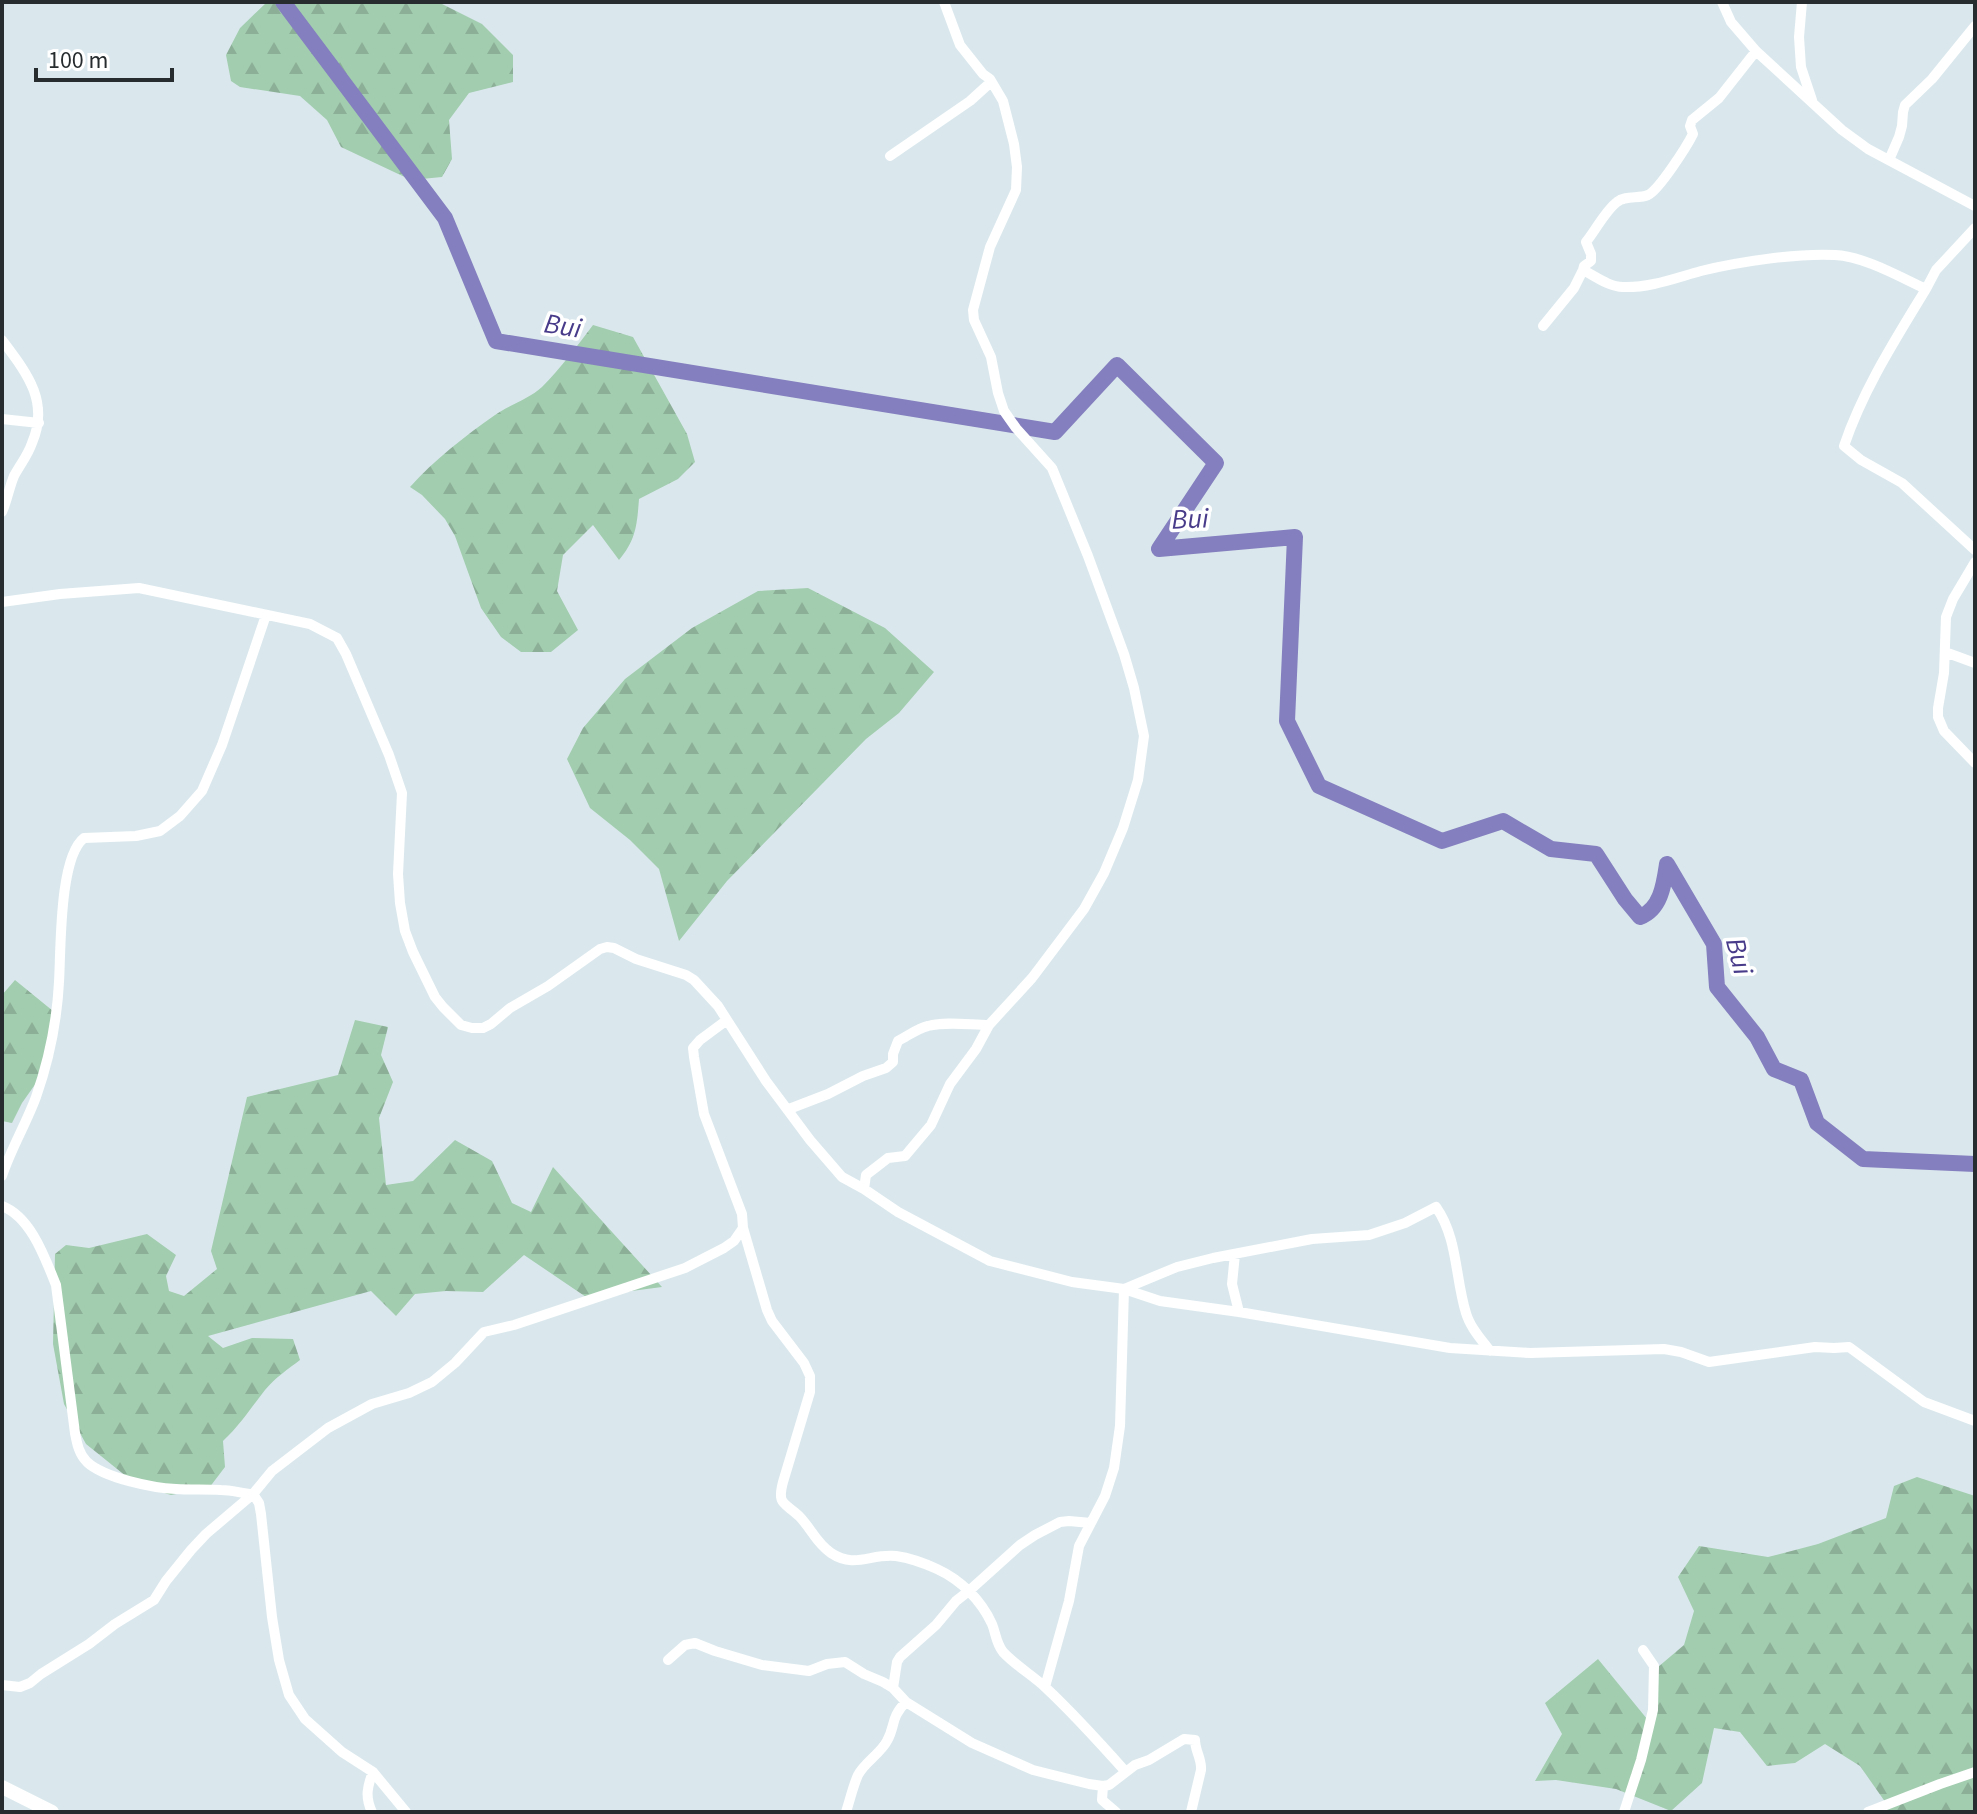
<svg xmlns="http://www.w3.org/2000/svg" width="1977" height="1814" font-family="'Source Sans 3',sans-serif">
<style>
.forest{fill:url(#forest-firs)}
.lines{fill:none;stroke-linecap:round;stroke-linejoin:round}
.river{stroke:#847fbe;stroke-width:16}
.street{stroke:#fff;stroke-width:10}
.secondary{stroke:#fff;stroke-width:14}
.labels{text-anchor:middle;stroke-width:7;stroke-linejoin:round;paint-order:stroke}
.water-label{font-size:28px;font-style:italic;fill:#483b89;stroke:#fff}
</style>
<defs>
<pattern id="forest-firs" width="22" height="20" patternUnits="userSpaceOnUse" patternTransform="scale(2)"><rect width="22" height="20" fill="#a2cdaf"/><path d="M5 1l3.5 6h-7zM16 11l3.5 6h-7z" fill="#8cb097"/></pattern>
</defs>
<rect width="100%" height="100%" fill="#dae8ed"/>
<path class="forest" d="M267,2H438L482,24L513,55V82L469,93L449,120L452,159L442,177L411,180L341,147L327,120L300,96L240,87L231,81L226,55L240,28Z
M593,325L633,337L687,434L695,462L678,479L639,499C637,525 636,540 619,560L593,525L563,555L557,591L578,630L551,652H521L501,637L481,608L455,536L445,519L422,495L410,487C434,460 465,436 495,415C509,405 529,399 542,387C561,368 577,346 593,325Z
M808,588L885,628L934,672L899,713L866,739L727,881L679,941L659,869L630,840L590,808L567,759L583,728L625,679L692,628L758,591Z
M15,980L53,1011L41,1076L22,1103L12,1123L2,1121V995Z
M355,1020L388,1027L381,1055L393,1082L379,1118L386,1185L413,1181L455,1140L492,1161L512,1203L531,1212L553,1167L662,1287L586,1297L524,1255L483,1292L446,1291L415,1294L396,1316L371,1291L208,1336L223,1348L252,1338L293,1339L300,1360C288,1369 275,1378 265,1390C250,1409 241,1424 223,1441L225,1467L209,1488L171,1495L137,1485L86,1444L64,1404L53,1344L55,1254L66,1245L89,1248L147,1234L176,1255L166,1276L169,1291L184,1296L217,1269L211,1251L247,1097L338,1075Z
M1917,1477L1975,1496V1812H1884L1888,1806L1860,1766L1825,1744L1795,1763L1767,1766L1740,1732L1714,1728L1702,1783L1671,1811L1616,1789L1556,1780L1535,1781L1562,1734L1545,1703L1598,1659L1652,1725L1658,1667L1684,1645L1694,1611L1678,1577L1699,1546L1768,1557L1818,1544L1886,1518L1894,1486Z"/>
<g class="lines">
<path class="river" d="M283,2L445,218L496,341L1055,432L1117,365L1216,463L1159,549L1295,537L1287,721L1319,786L1442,841L1503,821L1551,849L1596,854L1625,899L1640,917C1661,909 1664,884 1667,864L1714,944L1717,987L1757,1037L1774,1069L1801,1080L1817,1123L1863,1159L1975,1164"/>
<path class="street" d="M1722,2L1731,22L1756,51L1842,130L1868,149L1975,206
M1802,2L1799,37L1801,67L1812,100
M890,156L970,101L991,82
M1889,160L1899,137L1902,126L1903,112L1905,105L1932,79L1975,26
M1583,270L1584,266L1591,261V254L1586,242C1595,231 1606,210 1617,202C1626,195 1638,199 1648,195C1659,190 1687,146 1693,134L1690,126L1692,120L1719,98L1756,51
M1926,289C1895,340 1863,390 1844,446L1861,460L1902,483L1975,550
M1543,326L1574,288L1583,270C1595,276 1609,287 1623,287C1650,288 1675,278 1701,271C1738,262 1796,253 1835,255C1863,256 1900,277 1926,289L1936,270L1975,228
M2,340C26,372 50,401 32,443C28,455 20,465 14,476C9,488 7,501 2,512
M2,419L39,423
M1975,562L1953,599L1946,617L1944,673L1938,708V717L1944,731L1975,763
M2,602L60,594L139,588L310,624L337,638L346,654L389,755L402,793L398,874L400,903L405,931L413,952L435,997L443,1007L461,1025L472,1028H483L491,1024L510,1008L548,986L600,949L607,947L614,948L636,959L686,975L694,980L718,1006L766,1081L810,1140L842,1177L864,1189L898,1212L990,1261L1072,1282L1124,1289L1160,1301L1239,1312L1450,1348L1530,1353L1664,1349L1681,1352L1709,1362L1815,1347L1834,1348L1849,1347L1924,1402L1975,1421
M1945,652L1975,663
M789,1109L828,1094L863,1076L886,1068L893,1062V1054L898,1041C908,1036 918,1028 928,1026C947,1021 970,1025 989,1025
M2,1176C11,1149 26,1124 36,1097C49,1060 57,1020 59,982C61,950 59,857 84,838L136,836L160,831L180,816L202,791L222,745L266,615
M864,1189L866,1175L888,1158L905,1156L931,1125L950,1084L976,1049L989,1025L1032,978L1084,909L1104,873L1123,828L1138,780L1144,736L1134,688L1124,654L1088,556L1052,468L1016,428L1004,411L998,393L991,357L974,320L973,310L990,247L1016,190L1017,167L1014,144L1003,101L990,79L983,74L960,45L944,2
M2,1206C31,1217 45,1258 56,1285L75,1433C77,1444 79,1454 87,1462C104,1478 153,1488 176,1489C191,1490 206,1489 221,1490C231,1490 241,1493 252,1494
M743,1228L767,1310L772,1321L804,1363L810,1376V1392L783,1482C777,1505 784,1502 799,1516C811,1528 816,1543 831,1553C855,1569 871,1553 896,1556C910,1558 924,1563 937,1569C961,1580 981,1600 992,1624C996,1634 996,1643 1003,1652C1015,1665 1032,1675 1045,1687C1074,1714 1100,1743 1125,1771
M1235,1254L1232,1284L1239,1312
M253,1494L259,1503L261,1514L272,1617L279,1660L289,1695L305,1719L342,1752L373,1772L406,1812
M668,1660L685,1645L695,1643L715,1651L762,1665L809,1671L827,1664L845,1662L864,1674L883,1682L893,1688L906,1702L972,1743L1033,1770L1089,1784L1103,1786L1109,1785L1135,1765L1149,1760L1184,1739L1195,1740C1195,1751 1202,1759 1201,1770L1191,1812
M2,1685L20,1687L30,1683L41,1674L89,1644L115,1624L154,1600L166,1581L191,1550L206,1534L253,1494L272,1471L328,1428L372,1404L409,1393L432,1382L455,1363L484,1332L514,1325L685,1268L724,1248L734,1241L743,1228L742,1214L704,1114L694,1057L693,1048L700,1040L727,1020
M1045,1687L1069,1601L1079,1546L1105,1496L1114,1468L1120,1426L1124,1289L1177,1267L1213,1258L1312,1239L1369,1235L1405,1223L1436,1207C1458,1238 1455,1278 1466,1313C1470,1327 1481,1339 1490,1351
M893,1688L897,1662L900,1657L936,1625L956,1601L970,1590L1020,1545L1035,1535L1060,1522L1069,1521L1091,1523
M1103,1786L1102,1800L1116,1812
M372,1812C365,1797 367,1787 373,1772
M846,1812C850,1800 853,1786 858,1775C865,1762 880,1754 887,1741C896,1725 890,1718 906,1702
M1624,1812L1641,1760L1653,1710L1654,1666L1643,1650
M1868,1812L1940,1784L1975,1772"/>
<path class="secondary" d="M2,1787L52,1812"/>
</g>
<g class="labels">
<g class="water-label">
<text transform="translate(563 325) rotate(9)" y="10">Bui</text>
<text transform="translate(1190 518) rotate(-2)" y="10">Bui</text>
<text transform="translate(1740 956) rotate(76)" y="10">Bui</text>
</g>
</g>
<rect width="1977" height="1814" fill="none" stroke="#272c2e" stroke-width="8"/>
<path d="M36 68v12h136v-12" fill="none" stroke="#272c2e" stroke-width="4"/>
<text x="48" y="68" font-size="24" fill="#272c2e" stroke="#ffffff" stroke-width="6" paint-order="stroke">100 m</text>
</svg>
